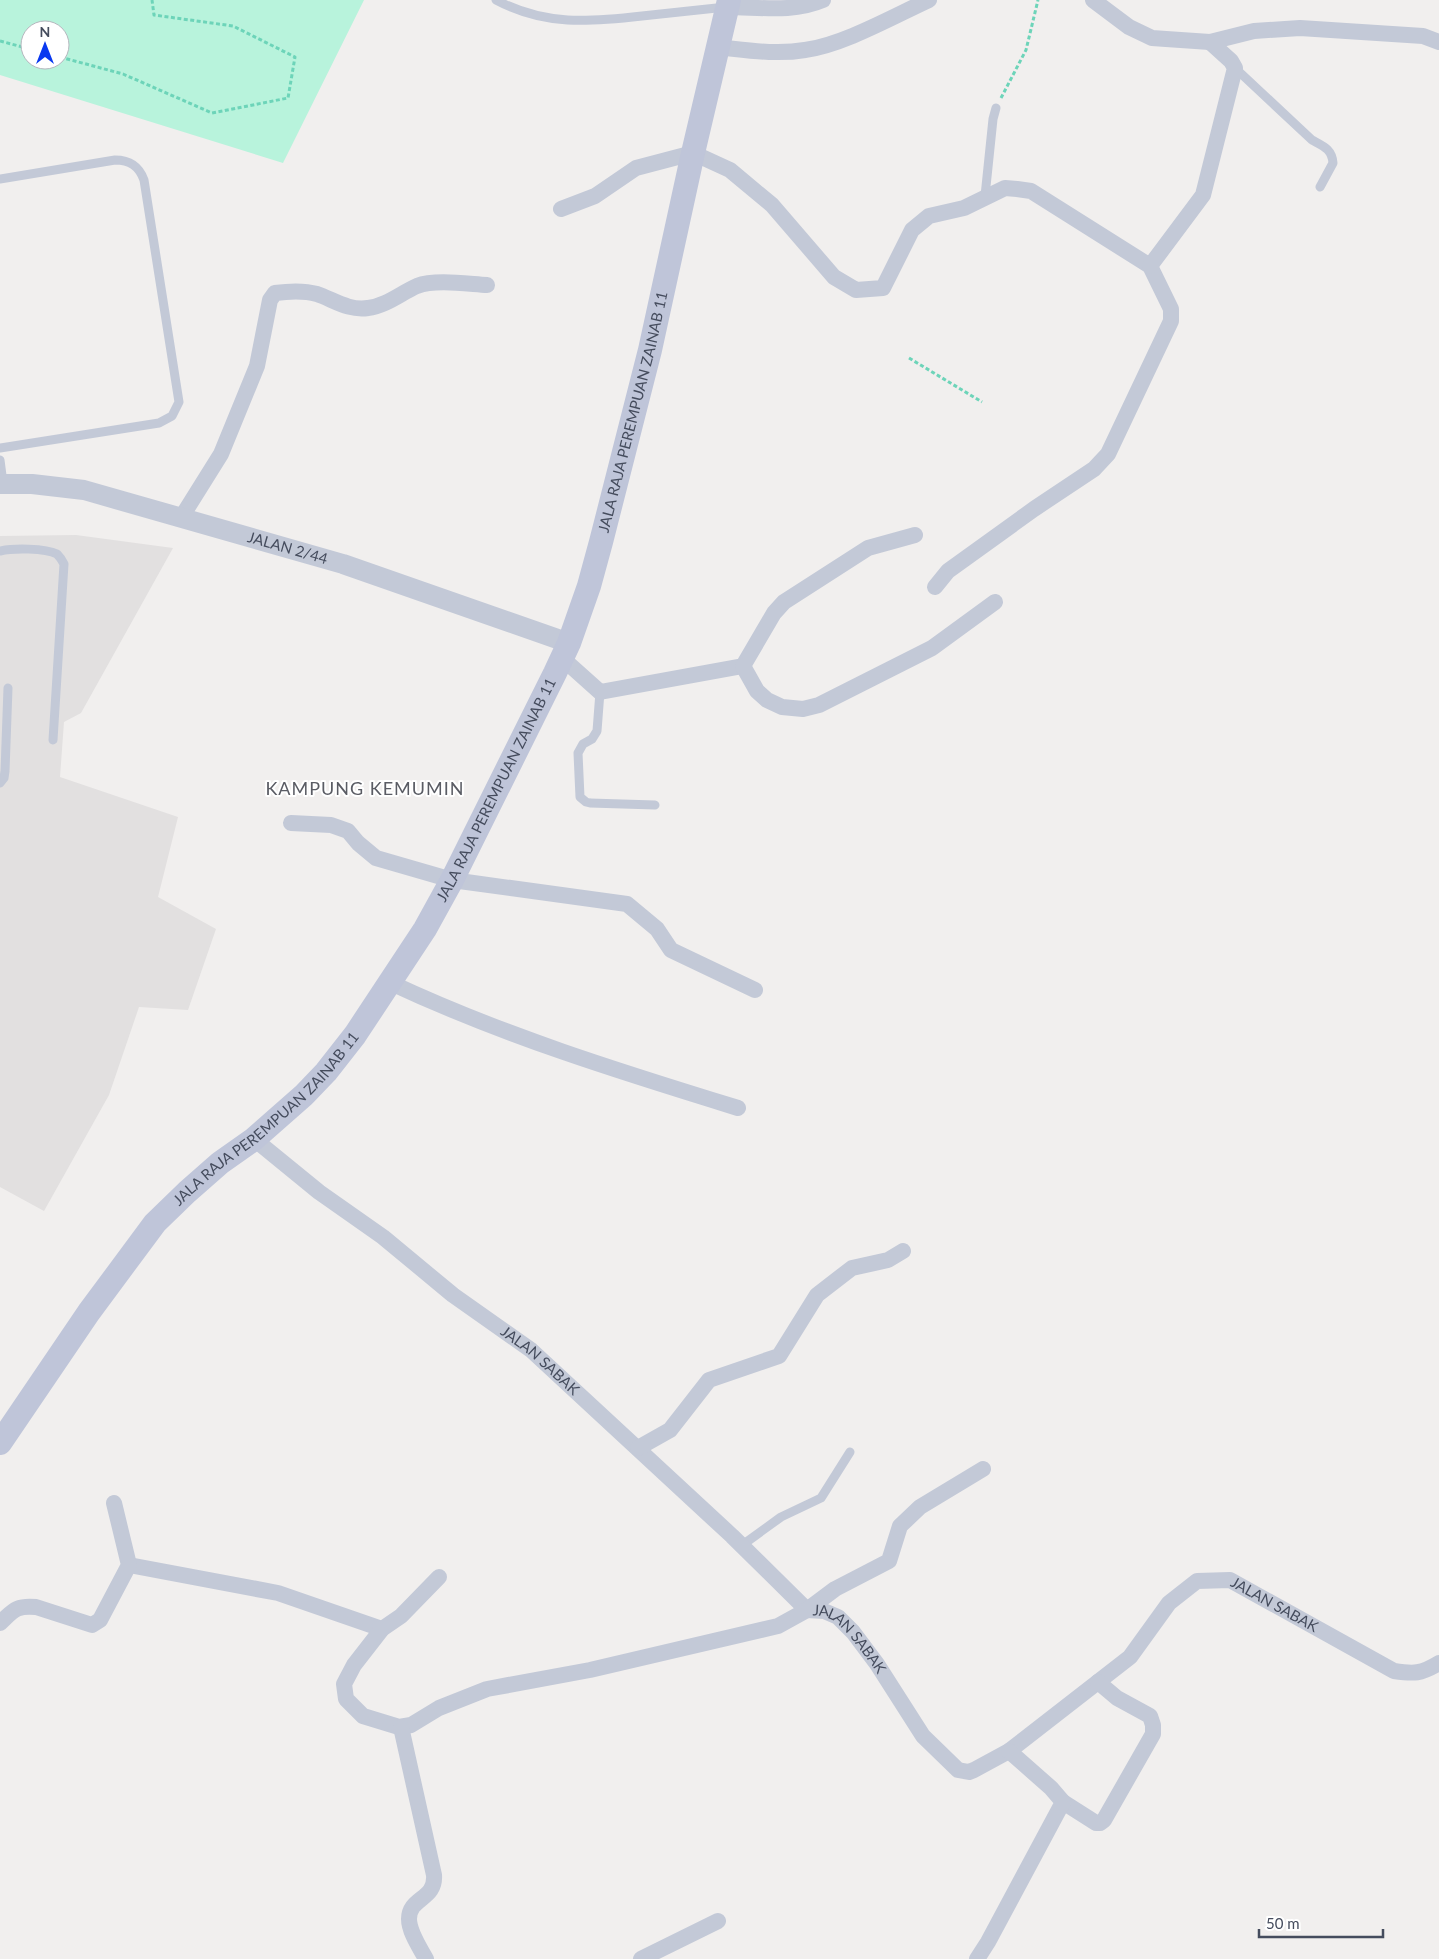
<svg xmlns="http://www.w3.org/2000/svg" width="1439" height="1959" font-family="Lato,sans-serif">
<style>
.education{fill:#e2e0e0}
.green{fill:#b8f3dc;fill-rule:evenodd}
.lines{fill:none;stroke-linecap:round;stroke-linejoin:round}
.path{stroke:#6dd4b9;stroke-width:3;stroke-dasharray:4 2.5;stroke-linecap:butt}
.service{stroke:#c3c9d7;stroke-width:9}
.minor{stroke:#c3c9d7;stroke-width:16}
.tertiary{stroke:#c3c9d7;stroke-width:20}
.secondary{stroke:#bfc5d9;stroke-width:24}
.labels{text-anchor:middle;stroke-width:4;stroke-linejoin:round;paint-order:stroke}
.street-label{font-size:15px;fill:#454c5d;stroke:#fff}
.quarter-label{font-size:18px;letter-spacing:1px;fill:#5a5c64;stroke:#fff}
</style>
<rect width="100%" height="100%" fill="#f1efee"/>
<path class="education" d="M76,535L173,548L81,713L64,722L60,777L178,817L158,897L216,929L188,1010L139,1007L109,1095L44,1211L0,1187V536Z"/>
<path class="green" d="M0,0H364L283,163L0,75ZM30,30H60V60H30Z"/>
<g class="lines">
<path class="path" d="M0,41L30,49
M60,57L123,74L212,113L288,98L295,57L233,26L154,15L152,0
M1001,98L1026,50L1038,0
M909,358L982,402"/>
<path class="service" d="M496,0C545,26 589,22 642,16C670,13 698,10 726,7
M1235,68L1312,140C1323,146 1332,149 1333,163L1320,187
M0,179L115,160C130,160 139,166 144,180L179,402L172,416L159,423L0,448
M985,196L993,119L996,108
M0,460L3,483
M0,551C13,548 45,548 57,554C60,557 62,560 64,564L53,740
M600,692L597,731L592,739L583,744L578,753L580,797L586,802L590,803L655,805
M0,783L4,778L5,771L8,688
M741,1546L781,1517L821,1498L850,1452"/>
<g class="minor">
<path d="M1093,0L1129,27L1152,38L1166,39L1210,42L1254,31L1300,28L1423,36L1439,42"/>
<path d="M727,7C759,7 793,13 823,0"/>
<path d="M717,47C747,50 776,55 805,50C843,45 894,16 929,0"/>
<path d="M561,209L595,196L636,168L693,153L730,170L772,205L834,277L856,290L883,288L912,230L929,216L964,208L1005,188L1017,189L1031,191L1150,266L1171,309V321L1108,454L1094,469L1034,509L948,571L935,587"/>
<path d="M1150,266L1203,195L1235,68L1231,61L1210,42"/>
<path d="M181,518L221,454L257,366L270,300L275,293C289,291 303,290 317,294C334,300 349,311 368,308C386,306 401,293 417,286C435,279 468,284 487,285"/>
<path d="M562,658L600,692L743,666L774,613L784,602L868,548L915,535"/>
<path d="M743,666L757,691L767,700L782,707L803,709L819,705L932,648L995,602"/>
<path d="M291,823L331,825L348,831L358,843L376,858L452,880L627,904L657,929L671,950L755,990"/>
<path d="M391,983C502,1035 621,1072 738,1108"/>
<path id="s1" d="M254,1139L319,1192L383,1237L453,1295L531,1350L732,1536L807,1610L824,1611L838,1617L853,1632L877,1664L923,1736L958,1770L969,1772L974,1770L1009,1751L1130,1657L1169,1603L1197,1581L1230,1580L1394,1671C1414,1674 1421,1674 1439,1663"/>
<path d="M638,1448L670,1430L709,1380L779,1356L817,1295L852,1268L888,1260L903,1251"/>
<path d="M129,1565L278,1593L382,1629"/>
<path d="M439,1577L401,1616L382,1629L354,1665L344,1684L346,1699L363,1716L399,1727L411,1725L439,1708L487,1689L590,1670L778,1626L807,1610L835,1589L889,1561L900,1526L920,1507L983,1469"/>
<path d="M0,1623C13,1611 16,1605 36,1607L92,1625L100,1620L129,1565L114,1503"/>
<path d="M401,1727L434,1875C436,1900 409,1897 409,1919C409,1932 420,1948 426,1959"/>
<path d="M1063,1802L1096,1823H1100L1104,1820L1153,1734V1725L1150,1716L1117,1698L1098,1682"/>
<path d="M641,1959L718,1921"/>
<path d="M977,1959L988,1942L1063,1802L1051,1788L1009,1751"/>
</g>
<path class="tertiary" id="s2" d="M0,484H32L84,490L343,564L569,643"/>
<path class="secondary" id="s3" d="M0,1443L89,1312L155,1223L187,1192L220,1163L254,1139L304,1095L326,1072L355,1035L425,929L452,880L555,673L569,643L589,586L601,542L650,350L693,153L729,0"/>
</g>
<g class="labels">
<g class="street-label">
<text dy="5" stroke="none"><textPath href="#s3" startOffset="1232">JALA RAJA PEREMPUAN ZAINAB 11</textPath></text>
<text dy="5" stroke="none"><textPath href="#s2" startOffset="296">JALAN 2/44</textPath></text>
<text dy="5" stroke="none"><textPath href="#s3" startOffset="828">JALA RAJA PEREMPUAN ZAINAB 11</textPath></text>
<text dy="5" stroke="none"><textPath href="#s3" startOffset="422">JALA RAJA PEREMPUAN ZAINAB 11</textPath></text>
<text dy="5" stroke="none"><textPath href="#s1" startOffset="362">JALAN SABAK</textPath></text>
<text dy="5" stroke="none"><textPath href="#s1" startOffset="1351">JALAN SABAK</textPath></text>
<text dy="5" stroke="none"><textPath href="#s1" startOffset="782">JALAN SABAK</textPath></text>
</g>
<g class="quarter-label">
<text x="365" y="795">KAMPUNG KEMUMIN</text>
</g>
</g>
<g transform="translate(45 45)"><circle r="24" fill="#ffffff" stroke="#b5b7be"/>
<path d="M0-4L9 19L0 12L-9 19Z" fill="#0939f0"/>
<text y="-8" font-size="14" font-weight="bold" text-anchor="middle" fill="#454c5d">N</text>
</g>
<path d="M1259 1929v8h124v-8" fill="none" stroke="#454c5d" stroke-width="2.5"/>
<text x="1266" y="1929" font-size="15" fill="#454c5d" stroke="#ffffff" stroke-width="4" paint-order="stroke">50 m</text>
</svg>
